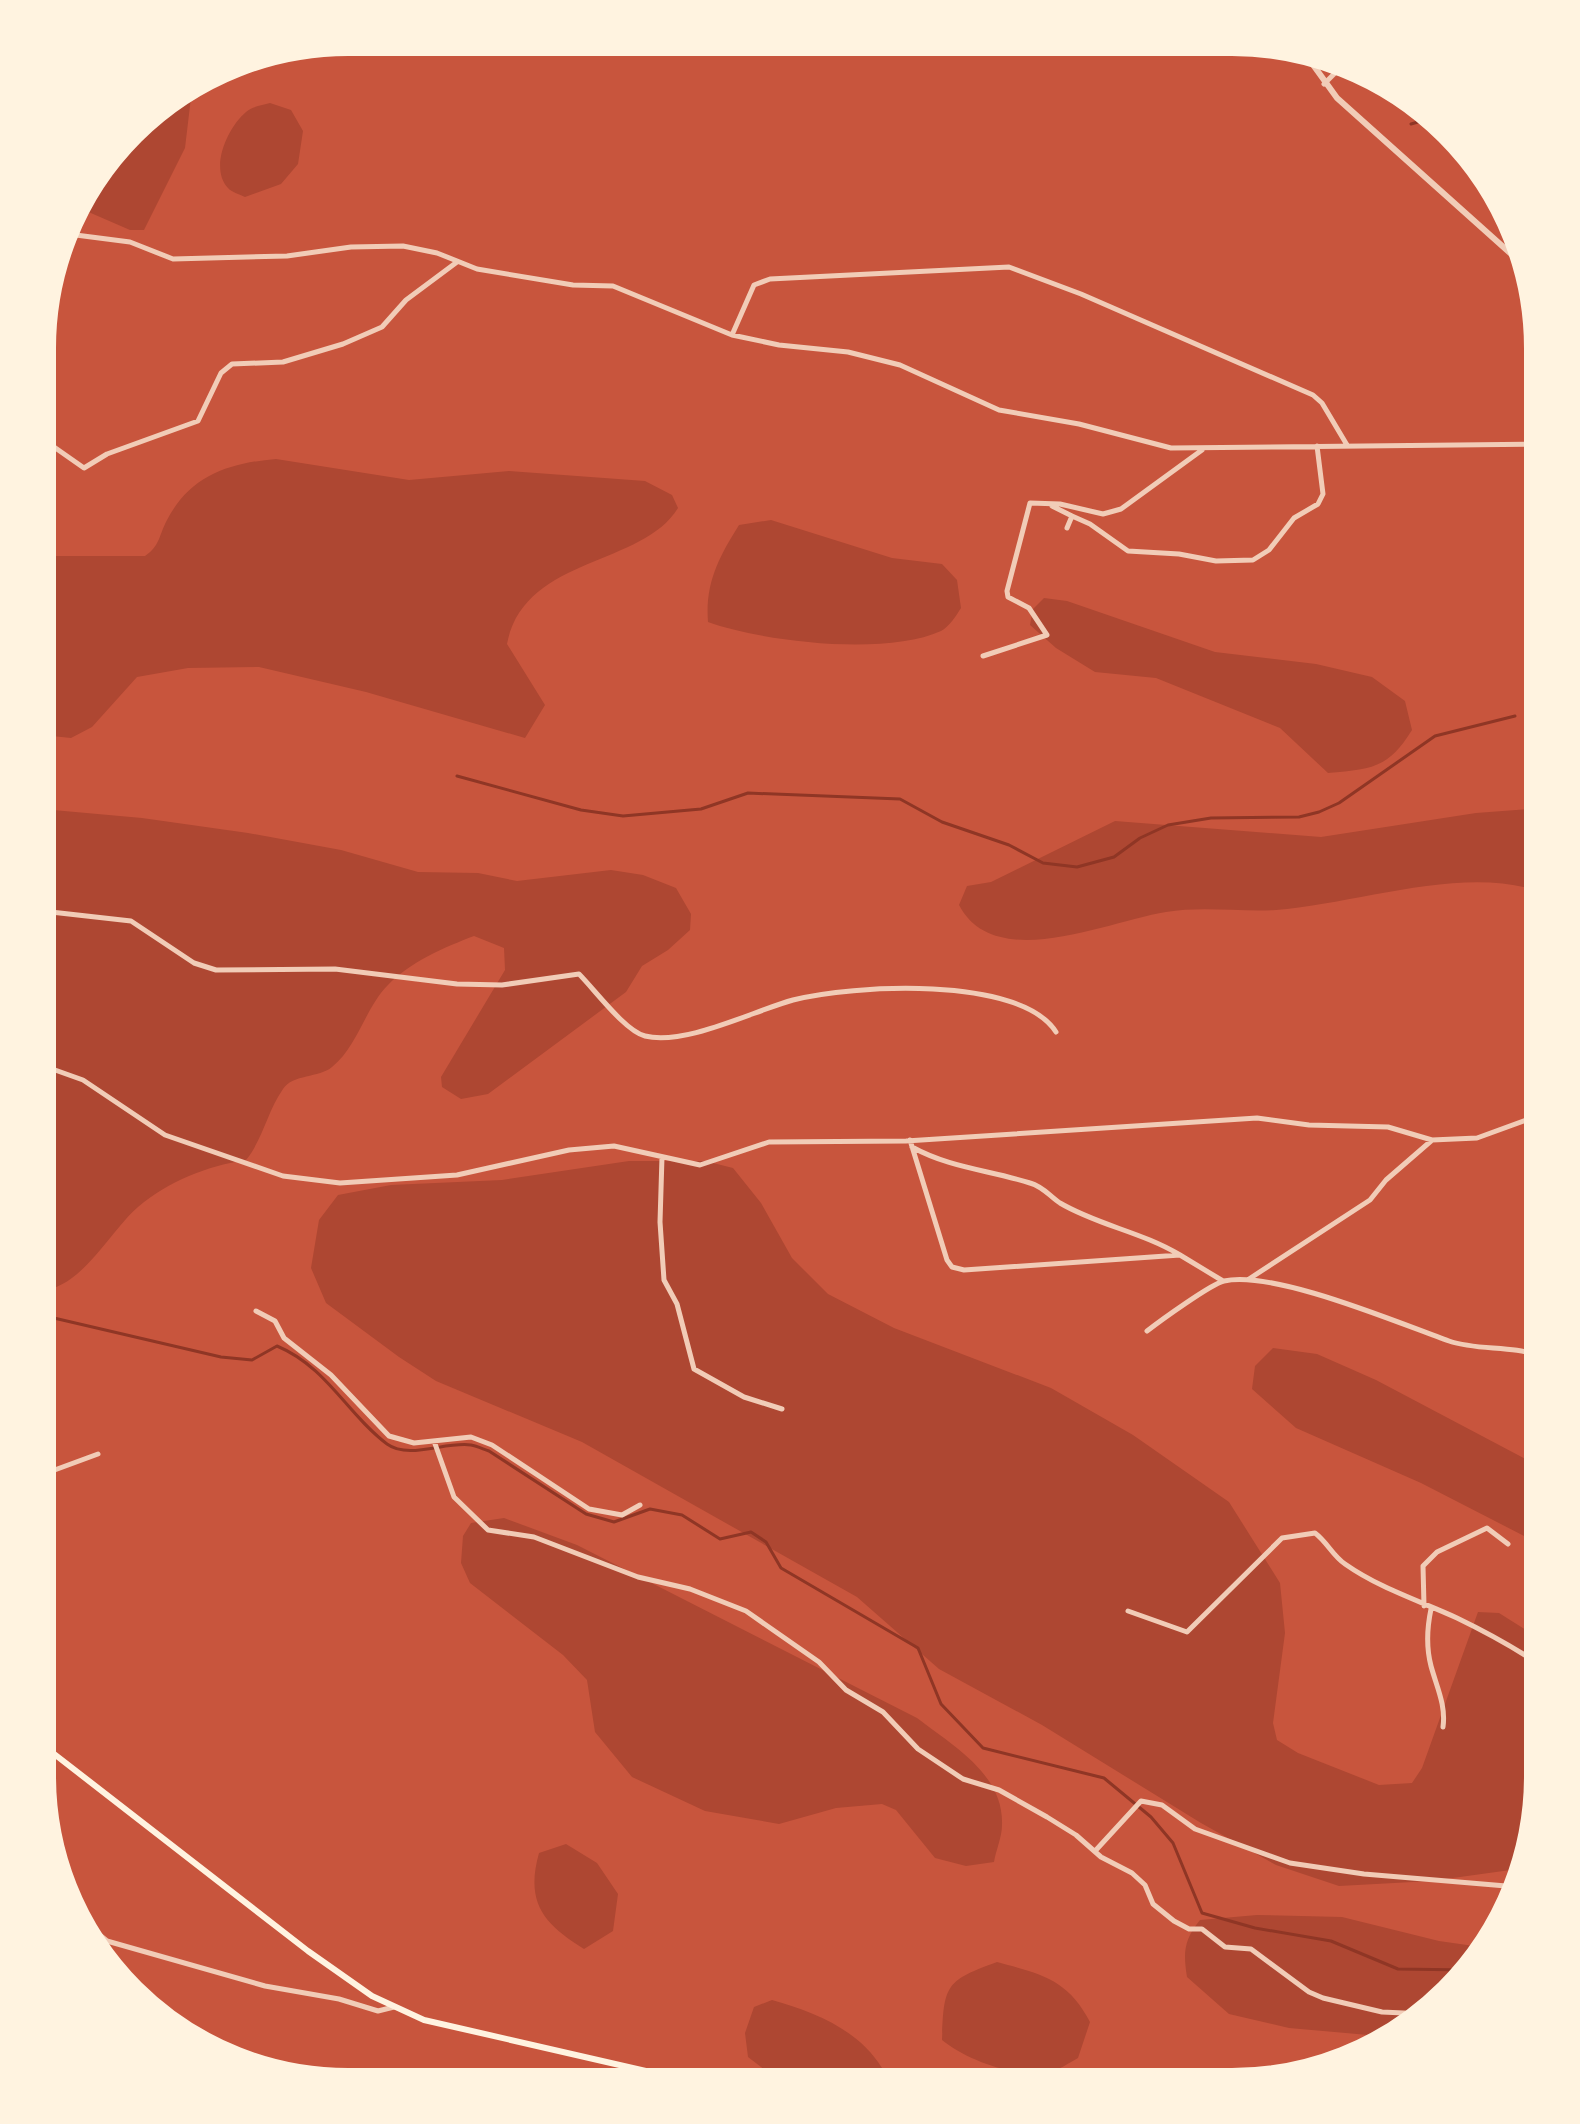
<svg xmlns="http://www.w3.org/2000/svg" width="1580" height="2124" font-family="'PT Sans Narrow',sans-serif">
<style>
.green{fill:#ae4732}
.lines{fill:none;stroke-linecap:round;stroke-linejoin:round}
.stream{stroke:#8f3625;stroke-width:3}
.minor{stroke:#f1ccb7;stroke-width:5}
.tertiary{stroke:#f1ccb7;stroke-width:6}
.secondary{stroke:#fff3e0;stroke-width:6}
.rim{fill:none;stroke:#fff3e0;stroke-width:4}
</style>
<rect width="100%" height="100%" fill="#c8553d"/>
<path class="green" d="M192,89L185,148L144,230H130L77,207L81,195L145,116Z
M270,103L291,110L303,131L298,164L281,184L245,197C241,195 231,192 228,188C209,168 228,127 246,112C251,107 262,105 270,103Z
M276,459L409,480L509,471L645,481L672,495L678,508C642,567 524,556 507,644L545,705L525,738L366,692L259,667L188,668L137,677L92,727L71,738L42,735V556H145C160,546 159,535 167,520C190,476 228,463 276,459Z
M771,520L892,558L942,564L957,580L961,608C956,616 949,627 941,631C886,656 764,642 708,622C705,583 719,557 739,525Z
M1044,598L1067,601L1215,652L1316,664L1372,677L1405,701L1412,730C1388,769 1371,769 1328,773L1280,728L1156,678L1095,672L1056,648L1030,625L1033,609Z
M42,809L142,818L248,833L341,850L418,872L478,873L517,881L611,870L643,875L676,888L691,914L690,930L668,950L642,966L626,992L488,1094L461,1099L442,1087L441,1077L505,970L504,948L474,936C445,947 410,962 388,985C365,1008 358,1046 332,1067C319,1078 293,1074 283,1089C267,1112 263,1139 246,1160C207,1166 169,1181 138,1207C111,1230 80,1290 41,1290Z
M1529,809L1540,815V892C1466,864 1355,904 1276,910C1240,912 1201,906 1166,912C1108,921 995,974 959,905L967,886L991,882L1115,821L1321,837L1476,813Z
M629,1161H705L733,1168L761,1203L792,1258L828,1294L894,1328L1051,1388L1133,1435L1229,1502L1280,1583L1285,1633L1273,1723L1277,1740L1298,1753L1379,1785L1412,1783L1422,1768L1478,1612L1499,1613L1539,1638V1796L1525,1868L1431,1881L1339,1886L1276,1865L1201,1823L1042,1725L939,1669L857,1597L582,1442L436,1381L399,1357L326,1303L311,1268L319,1220L338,1195L391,1185L502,1180Z
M1273,1348L1317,1354L1376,1380L1539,1466V1549L1530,1539L1421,1483L1296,1428L1252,1389L1255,1366Z
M504,1518L577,1545L917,1718C952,1745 1004,1774 1002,1825C1002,1837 996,1850 994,1862L966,1866L935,1858L896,1810L882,1804L836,1808L779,1824L705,1811L632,1777L595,1732L587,1680L563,1655L470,1583L461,1563L463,1536L471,1523Z
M566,1844L597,1863L618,1894L613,1931L584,1949C544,1924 525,1903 539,1853Z
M1257,1915L1342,1917L1439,1941L1488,1948L1435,2008L1391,2037L1289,2028L1229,2014L1187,1977C1183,1952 1184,1940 1200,1920Z
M997,1962C1041,1974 1068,1979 1090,2022L1078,2058C1069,2063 1059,2070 1049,2072C1016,2078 968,2061 942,2040C944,1985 945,1981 997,1962Z
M772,2000C814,2012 858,2029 882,2068L875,2083H810L773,2076L748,2057L745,2033L754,2007Z"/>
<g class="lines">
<path class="stream" d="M1411,124L1432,118
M457,776L581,810L623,816L701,809L748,793L900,799L942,822L1009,845L1043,863L1077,867L1114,857L1140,838L1168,825L1211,818L1299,817L1319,812L1339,803L1435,736L1515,716
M41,1315L221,1357L252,1360L277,1346C327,1367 347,1414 387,1444C409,1460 446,1441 471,1445C477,1446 483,1449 489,1451L586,1514L614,1522L650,1509L682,1515L720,1539L751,1532L766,1542L781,1568L918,1648L941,1704L983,1748L1104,1778L1151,1817L1173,1843L1202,1913L1255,1928L1331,1941L1398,1969L1468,1970"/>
<path class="minor" d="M1324,84L1340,68
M68,234L130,242L173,259L287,256L351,247L403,246L437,253L477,269L573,285L613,286L732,335L779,345L848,352L900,365L999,410L1079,424L1171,448L1540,444
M732,335L754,285L770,279L1009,267L1081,294L1313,395L1322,403L1347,445
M42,447H54L84,468L107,454L198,421L221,373L232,364L283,362L343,344L382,327L406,300L457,262
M1052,506L1072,516L1067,528
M1072,516L1090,524L1128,551L1179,554L1216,561L1253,560L1269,550L1294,518L1318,504L1323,494L1317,446
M983,656L1047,635L1029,608L1008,597L1007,591L1030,503L1060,504L1103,514L1121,509L1202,450
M42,911L131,921L194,963L216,970L335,969L457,984L502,985L579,974C595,990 625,1031 645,1036C685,1046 753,1011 793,1000C851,985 1020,975 1056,1032
M41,1065L83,1080L165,1135L283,1176L340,1183L457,1175L569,1150L614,1146L700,1165L769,1142L906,1141L1257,1118L1309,1125L1388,1127L1432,1140L1477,1138L1540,1115
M910,1140L947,1260L952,1267L964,1270L1180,1255C1142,1232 1097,1225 1060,1203C1049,1196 1044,1187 1030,1183C989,1170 950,1168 912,1147
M662,1157L660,1222L664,1280L677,1304L694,1369L744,1397L782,1409
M1180,1255L1223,1281
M1249,1279L1370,1200L1386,1180L1431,1141
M256,1311L275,1321L284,1338L331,1375L389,1436L414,1443L471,1437L492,1445L589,1509L622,1515L640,1505
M1147,1331C1160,1321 1211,1284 1224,1281C1274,1270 1398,1323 1449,1341C1478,1351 1511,1345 1540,1356
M434,1441L454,1497L488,1530L534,1537L638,1577L690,1589L746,1611L819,1662L846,1690L883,1712L918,1749L963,1779L999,1790L1047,1817L1076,1835L1101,1857L1132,1873L1145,1885L1153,1904L1174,1921L1189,1929H1202L1225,1947L1251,1949L1309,1992L1323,1998L1382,2012L1425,2014
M41,1475L98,1454
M1424,1606L1423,1566L1437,1552L1487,1528L1508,1544
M1431,1609C1427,1628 1426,1647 1431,1666C1437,1688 1446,1705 1443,1727
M1128,1611L1187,1632L1282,1538L1315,1533C1327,1542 1333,1556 1345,1564C1379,1588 1420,1601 1457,1618C1486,1632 1513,1647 1539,1664
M1096,1850L1141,1801L1162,1805L1195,1829L1290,1863L1364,1874L1518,1887
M67,1889L75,1893L84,1922L107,1941L265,1986L339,1999L378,2011L394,2007"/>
<path class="tertiary" d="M1306,55L1337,98L1519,261
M1540,728V687"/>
<path class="secondary" d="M40,1743L308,1951L372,1996L424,2020L698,2083"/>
</g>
<path d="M0 0H1580V2124H0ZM348 54H1232A294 294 0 0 1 1526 348V1776A294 294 0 0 1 1232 2070H348A294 294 0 0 1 54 1776V348A294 294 0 0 1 348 54Z" fill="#fff3e0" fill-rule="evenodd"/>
<path class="rim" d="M348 54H1232A294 294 0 0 1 1526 348V1776A294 294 0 0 1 1232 2070H348A294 294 0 0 1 54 1776V348A294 294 0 0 1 348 54Z"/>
</svg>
